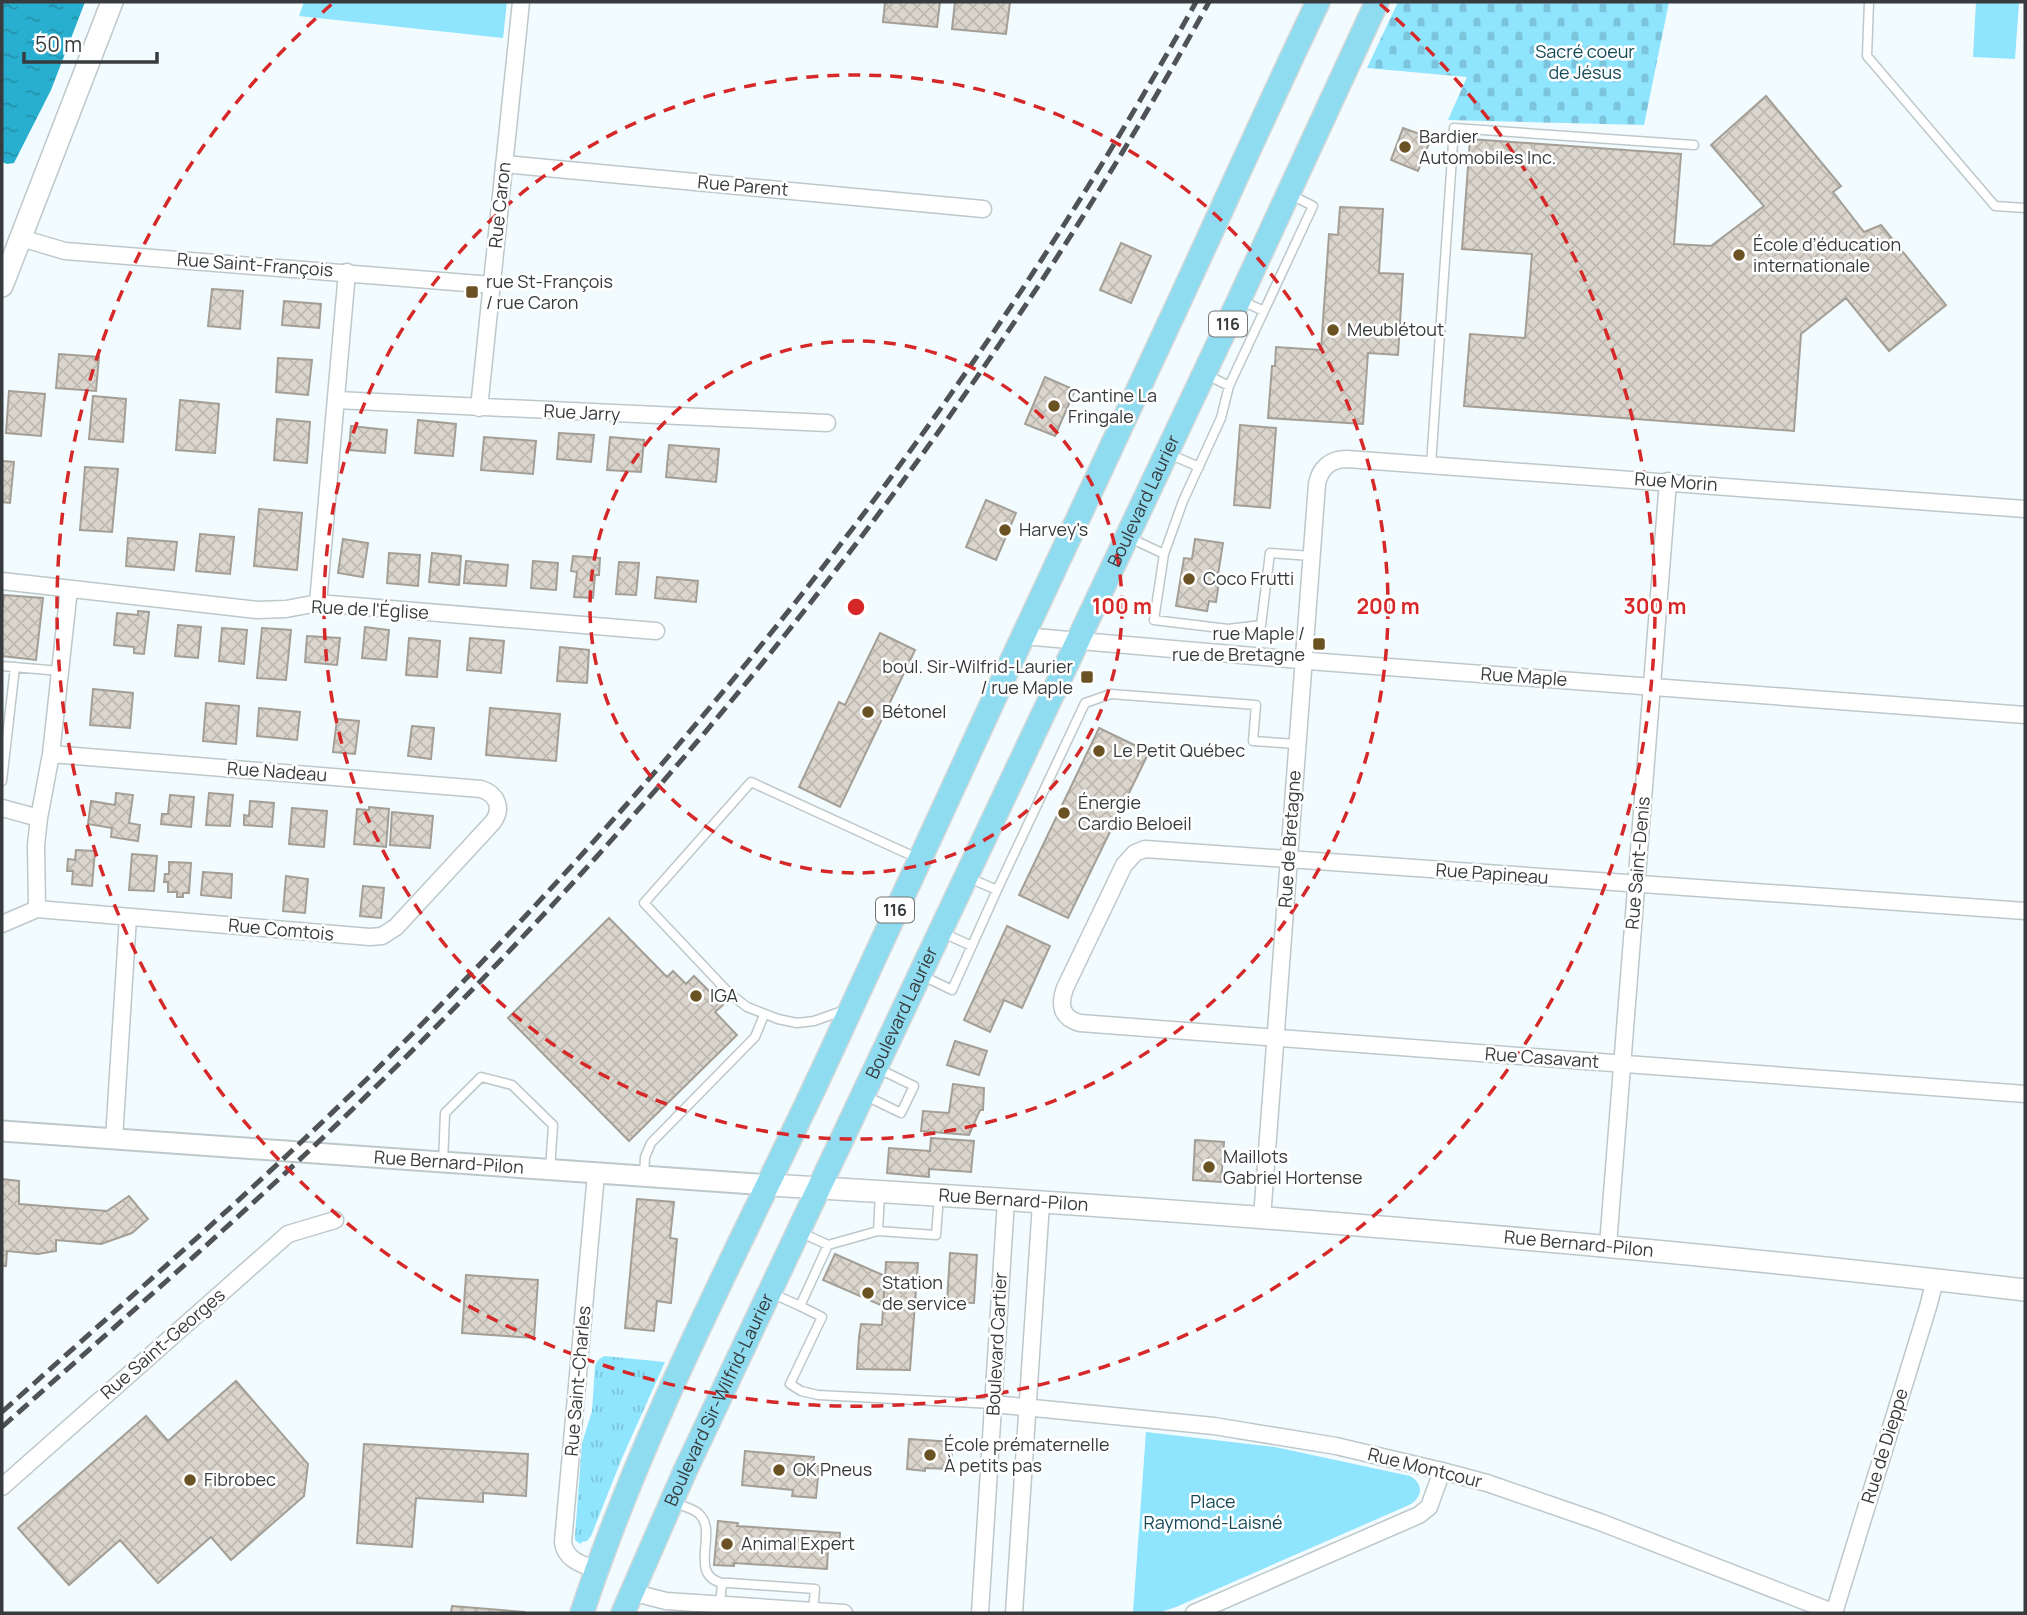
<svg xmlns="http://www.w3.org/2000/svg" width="2027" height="1615" font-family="Manrope,sans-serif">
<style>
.grass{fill:url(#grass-tufts)}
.cemetery{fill:url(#cemetery-stones)}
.green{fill:#8fe4fe}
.water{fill:url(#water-ripples)}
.building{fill:url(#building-cross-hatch);stroke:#a39f97;stroke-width:2}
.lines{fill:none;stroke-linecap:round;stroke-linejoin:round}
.service-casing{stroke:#bdc8cb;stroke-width:11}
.minor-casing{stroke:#bdc8cb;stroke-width:19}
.tertiary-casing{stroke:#bdc8cb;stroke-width:23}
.secondary-casing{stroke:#bdc8cb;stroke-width:24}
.primary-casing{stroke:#d7d8d8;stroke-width:26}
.service{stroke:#fff;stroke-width:8}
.minor{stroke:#fff;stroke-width:16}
.tertiary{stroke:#fff;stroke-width:19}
.secondary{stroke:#fff;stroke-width:21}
.primary{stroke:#8fdcf0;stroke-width:23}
.rail{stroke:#4f5356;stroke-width:5;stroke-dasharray:14 7;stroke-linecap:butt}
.ring{fill:none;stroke:#d62828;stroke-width:3.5;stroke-dasharray:12 9}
.poi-dot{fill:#6a5222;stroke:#fff;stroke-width:2.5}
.labels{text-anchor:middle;stroke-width:5;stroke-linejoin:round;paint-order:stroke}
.shield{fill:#fff;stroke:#737677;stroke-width:2}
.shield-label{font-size:16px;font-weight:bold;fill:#373b3d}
.park-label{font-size:18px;fill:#144a58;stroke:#fff}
.poi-label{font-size:18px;fill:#373b3d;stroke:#fff;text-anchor:start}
.street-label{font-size:18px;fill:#373b3d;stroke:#fff}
.centre{fill:#d62828;stroke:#fff;stroke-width:3.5}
.ring-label{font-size:21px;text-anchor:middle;font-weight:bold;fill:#d62828;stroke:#fff;stroke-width:5;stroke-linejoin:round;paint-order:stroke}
</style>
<defs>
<pattern id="grass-tufts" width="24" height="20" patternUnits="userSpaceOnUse" patternTransform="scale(1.75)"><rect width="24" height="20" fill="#8fe4fe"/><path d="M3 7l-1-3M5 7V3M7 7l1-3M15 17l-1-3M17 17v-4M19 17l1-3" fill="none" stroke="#7cc4db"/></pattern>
<pattern id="cemetery-stones" width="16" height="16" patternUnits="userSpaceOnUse" patternTransform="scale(1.75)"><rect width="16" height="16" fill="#8fe4fe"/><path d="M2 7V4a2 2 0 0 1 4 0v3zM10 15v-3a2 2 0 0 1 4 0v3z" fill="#7cc4db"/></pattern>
<pattern id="water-ripples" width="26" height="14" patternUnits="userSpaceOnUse" patternTransform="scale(1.75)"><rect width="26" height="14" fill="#28afcf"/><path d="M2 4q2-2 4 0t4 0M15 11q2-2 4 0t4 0" fill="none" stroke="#2390a9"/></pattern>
<pattern id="building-cross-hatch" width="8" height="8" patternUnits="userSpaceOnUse" patternTransform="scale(1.75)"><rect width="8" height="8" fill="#dbd6cd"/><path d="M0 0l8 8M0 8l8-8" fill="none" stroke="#bdb9b1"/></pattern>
</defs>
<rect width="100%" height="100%" fill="#f2fbfe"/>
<path class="grass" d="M604,1356L665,1362L622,1458L591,1536L587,1541L582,1542L580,1544L575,1540V1536L582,1443L592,1411L595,1366L597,1361Z"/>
<path class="cemetery" d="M1398,2H1669L1644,125L1448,120L1467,77L1367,68Z"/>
<path class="green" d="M304,2H507L503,38L299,16Z
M1976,2H2019L2015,59L1973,57Z
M1146,1432L1275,1447L1410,1476C1424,1484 1423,1497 1409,1505L1176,1607L1158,1613H1133Z"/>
<path class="water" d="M2,2H85L51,90L14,163L7,164L2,162Z"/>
<path class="building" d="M885,2H940L937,27L883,22Z
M955,2H1010L1006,34L952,29Z
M1766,96L1841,186L1833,192L1864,232L1881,225L1946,305L1889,351L1846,298L1801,334L1794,431L1464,406L1470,334L1525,338L1532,254L1462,249L1470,139L1681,154L1674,244L1711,246L1764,206L1711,145Z
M1403,128L1431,138L1418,171L1391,160Z
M1340,207L1383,209L1379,273L1403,274L1398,355L1368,353L1363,424L1268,418L1272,366H1275L1276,347L1321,350L1329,234L1338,235Z
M1121,243L1151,256L1131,303L1100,290Z
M212,289L243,291L240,329L208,326Z
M284,301L321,304L319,328L282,325Z
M59,354L99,357L96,391L56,388Z
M278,358L312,360L308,395L276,392Z
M1045,377L1075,390L1055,436L1025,424Z
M9,391L45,394L41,436L6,433Z
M93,396L126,399L123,442L89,439Z
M180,400L219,404L215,453L176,450Z
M277,419L310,422L307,463L274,460Z
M418,420L456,424L453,456L415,453Z
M1240,425L1276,428L1270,508L1234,505Z
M351,426L387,430L385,453L349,450Z
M559,433L594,435L591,462L557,459Z
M484,437L536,441L533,474L481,470Z
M610,437L644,440L641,472L607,470Z
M669,445L719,449L716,482L666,477Z
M2,461L14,462L10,503L2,502Z
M85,467L118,469L112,532L80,530Z
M986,500L1016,513L996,560L966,547Z
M259,509L302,513L297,570L254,566Z
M200,534L234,537L230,574L196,571Z
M128,538L177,542L174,570L126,566Z
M343,539L368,543L363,577L338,573Z
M1195,539L1223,543L1217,581L1219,582L1216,602L1209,601L1207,611L1176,606L1184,558L1192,559Z
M389,553L420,555L418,586L387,583Z
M432,553L461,556L459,585L429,582Z
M573,556L600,558L599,575H595L593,598L574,597L577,572L571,571Z
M466,561L508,565L506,586L464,583Z
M533,561L558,563L556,590L531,588Z
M619,562L639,563L636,595L616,594Z
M657,577L698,581L696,602L655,598Z
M4,595L43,598L36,660L2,656V609Z
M138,611L149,612L144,654L134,653V647L114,645L117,613L138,615Z
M178,625L201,627L198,658L175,656Z
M365,627L389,630L386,660L362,658Z
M222,628L247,630L244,664L219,661Z
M262,628L291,630L286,680L257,678Z
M880,633L915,650L840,807L799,787L839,702L845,705Z
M307,636L340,638L337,665L305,662Z
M409,638L440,641L437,677L406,675Z
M470,638L504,641L501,673L467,670Z
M560,647L589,650L587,683L557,681Z
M93,689L133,693L130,728L90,725Z
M206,703L239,706L236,744L203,741Z
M259,708L300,712L297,740L257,736Z
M490,708L560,714L556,761L486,755Z
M337,719L359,721L355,754L333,752Z
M412,726L434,728L431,759L408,756Z
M1099,728L1149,752L1068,918L1019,895Z
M116,793L133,795L129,823L140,825L138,841L111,837L112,828L88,824L91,801L115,805Z
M209,793L233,795L230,826L206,825Z
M170,795L194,797L191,827L161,824L162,814H168Z
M250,801L274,803L272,827L244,825V815L249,816Z
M369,807L389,809L386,847L354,844L357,809L369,810Z
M292,808L327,811L324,847L289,844Z
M392,812L433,816L430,848L390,845Z
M76,850L95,851L92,886L72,884L73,871H67L68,859L75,860Z
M132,854L157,856L154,891L129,890Z
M169,862L191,863L189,893H183V897H177V892H168V882H164L165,874H169Z
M203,872L232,874L231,898L201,895Z
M286,876L308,879L305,913L283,911Z
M363,886L384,888L381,918L360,916Z
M609,918L667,977L673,971L686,984L694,976L723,1005L715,1012L737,1035L629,1141L508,1018Z
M1007,926L1050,946L1022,1008L1004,1000L990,1032L964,1020Z
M955,1041L987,1051L979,1075L947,1065Z
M953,1084L984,1088L983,1110H980L969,1135L921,1131L923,1111L949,1113Z
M931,1138L974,1141L971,1172L929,1169V1177L887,1173L889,1148L930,1151Z
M1195,1140L1224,1142L1221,1182L1193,1180Z
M2,1179L19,1181V1204L107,1211L129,1196L148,1219L132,1233L101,1244L56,1240V1251L38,1254L7,1251L6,1266H2Z
M637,1199L674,1202L670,1238L677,1239L671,1303L657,1301L654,1331L625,1328Z
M950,1253L977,1255L974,1303L947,1302Z
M835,1254L885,1276L883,1306L823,1280Z
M886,1262L918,1263L910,1370L857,1369L859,1337L861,1324L882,1325Z
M466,1275L538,1280L534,1338L462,1333Z
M236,1381L308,1464L304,1496L231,1560L211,1537L158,1583L120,1540L69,1585L18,1528L146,1416L168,1441Z
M909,1439L953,1442L950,1469L925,1468V1471L907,1469Z
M364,1444L528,1454L526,1496L483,1493V1502L416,1498L412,1547L357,1543Z
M745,1451L814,1457L813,1465L819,1466L816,1498L792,1496L793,1490L742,1485Z
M718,1521L738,1523L737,1526L840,1533L839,1547L828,1546L827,1569L734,1563V1566L714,1565Z
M452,1606L524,1612V1613H451Z"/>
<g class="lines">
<defs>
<path id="service" d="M1869,2L1867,56L1995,206L2025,208
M1242,301L1264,311
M1207,375L1229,386
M1169,454L1199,467
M1431,465L1454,128L1694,145
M1130,538L1164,554L1154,620L1228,629L1261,625L1270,553L1311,556
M1164,554L1183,501L1221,418L1229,386L1313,206L1289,194
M2,666L60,671
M2,781L15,667
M969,878L997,890L1085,703L1111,694L1256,705L1253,741L1297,744
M943,933L972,946
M923,976L952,990L997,890
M845,1010L814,1021L797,1023L778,1019L747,1007L729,993L644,903L751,782L917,858
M866,1096L901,1113L914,1086L877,1068
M443,1163L445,1113L481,1077L512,1085L553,1125L550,1170
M644,1176L645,1157L651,1143L755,1037L764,1015
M880,1194L878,1231L828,1245L800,1306L822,1317L790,1384L801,1391L818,1395L994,1404
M878,1231L936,1235L939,1196
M802,1233L828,1245
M771,1293L800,1306
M673,1502C681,1506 693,1508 699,1514C719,1532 687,1574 722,1583
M720,1605L722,1583H730L815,1589L813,1611"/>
<path id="minor" d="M504,164L983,209
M21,238L65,251L492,285
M336,400L827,423
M479,408L521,2
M2,581L257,610L286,609L318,603L656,631
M318,603L347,272
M1023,636L1322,662L2025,715
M2,808L39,818
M37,909L36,845L39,818L51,754L69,589
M2025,911L1145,849L1135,853L1124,865L1065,988C1059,1005 1061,1018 1080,1023L2025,1094
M2,924L37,909L370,937L382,936L396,927L493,822C503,808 497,794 481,789L51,754
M114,1139L128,917
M1262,1218L1317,484C1320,468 1330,459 1347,459L2025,509
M1608,1245L1668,481
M994,1404L1214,1426L1336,1446L1442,1471L1487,1483L1600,1522L1835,1613
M2,1487L288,1234L335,1220
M596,1570C582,1564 565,1560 563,1542L596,1174
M631,1592L666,1601L844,1613
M980,1613L1006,1200
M1014,1613L1041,1203
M1194,1613L1419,1515L1429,1507L1442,1471
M1834,1613L1928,1307L1935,1280"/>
<g id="tertiary">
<path id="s1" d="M2,1131L769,1185"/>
</g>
<g id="secondary">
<path d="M2,286L112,2"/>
<path id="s2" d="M769,1185C1188,1209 1608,1241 2025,1290"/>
</g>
<g id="primary">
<path d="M582,1613C646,1418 745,1238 831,1052C943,806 1058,562 1172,317C1221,212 1268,106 1318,2"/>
<path id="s3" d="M623,1613L685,1471L1239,300L1377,2"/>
</g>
</defs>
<use href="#service" class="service-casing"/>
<use href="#minor" class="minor-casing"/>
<use href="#tertiary" class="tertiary-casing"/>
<use href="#secondary" class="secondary-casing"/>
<use href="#primary" class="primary-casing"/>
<use href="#service" class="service"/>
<use href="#minor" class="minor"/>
<use href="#tertiary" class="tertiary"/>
<use href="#secondary" class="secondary"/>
<use href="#primary" class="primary"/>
<path class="rail" d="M2,1412C127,1300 254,1190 374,1072C695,754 978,398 1196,2
M2,1427C112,1329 224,1232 331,1130C676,800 979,421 1209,2"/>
</g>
<g class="ring">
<circle cx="856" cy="607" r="266"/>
<circle cx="856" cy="607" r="532"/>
<path d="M1380 4A799 799 0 1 1 332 4"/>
</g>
<g class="poi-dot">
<circle cx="1405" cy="147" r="7"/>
<circle cx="1739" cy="255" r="7"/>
<rect x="465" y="285" width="14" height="14" rx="3.5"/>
<circle cx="1333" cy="330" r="7"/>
<circle cx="1054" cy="406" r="7"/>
<circle cx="1005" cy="530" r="7"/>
<circle cx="1189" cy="579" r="7"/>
<rect x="1312" y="637" width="14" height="14" rx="3.5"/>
<rect x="1080" y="670" width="14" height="14" rx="3.5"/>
<circle cx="868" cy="712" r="7"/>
<circle cx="1099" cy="751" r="7"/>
<circle cx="1064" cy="813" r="7"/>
<circle cx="696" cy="996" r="7"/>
<circle cx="1209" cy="1167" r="7"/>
<circle cx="868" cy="1293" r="7"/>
<circle cx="930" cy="1455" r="7"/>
<circle cx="779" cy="1470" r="7"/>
<circle cx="190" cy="1480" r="7"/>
<circle cx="727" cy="1544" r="7"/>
</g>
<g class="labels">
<g class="shield">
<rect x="1209" y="311.5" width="38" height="25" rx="5"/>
<rect x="876" y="897.5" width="38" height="25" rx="5"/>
</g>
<g class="shield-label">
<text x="1228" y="330">116</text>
<text x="895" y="916">116</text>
</g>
<g class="park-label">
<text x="1585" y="58">Sacré coeur<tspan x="1585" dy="21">de Jésus</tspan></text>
<text x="1213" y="1508">Place<tspan x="1213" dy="21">Raymond-Laisné</tspan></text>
</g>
<g class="poi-label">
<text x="1419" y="143">Bardier<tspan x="1419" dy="21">Automobiles Inc.</tspan></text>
<text x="1753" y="251">École d’éducation<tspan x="1753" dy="21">internationale</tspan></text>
<text x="486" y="288">rue St-François<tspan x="486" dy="21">/ rue Caron</tspan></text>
<text x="1347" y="336">Meublétout</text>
<text x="1068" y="402">Cantine La<tspan x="1068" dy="21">Fringale</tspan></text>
<text x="1019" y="536">Harvey's</text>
<text x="1203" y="585">Coco Frutti</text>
<text x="1305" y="640" text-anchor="end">rue Maple /<tspan x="1305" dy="21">rue de Bretagne</tspan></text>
<text x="1073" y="673" text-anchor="end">boul. Sir-Wilfrid-Laurier<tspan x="1073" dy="21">/ rue Maple</tspan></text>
<text x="882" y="718">Bétonel</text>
<text x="1113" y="757">Le Petit Québec</text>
<text x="1078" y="809">Énergie<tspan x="1078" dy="21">Cardio Beloeil</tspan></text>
<text x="710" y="1002">IGA</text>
<text x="1223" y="1163">Maillots<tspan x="1223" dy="21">Gabriel Hortense</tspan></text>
<text x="882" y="1289">Station<tspan x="882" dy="21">de service</tspan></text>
<text x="944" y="1451">École prématernelle<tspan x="944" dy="21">À petits pas</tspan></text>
<text x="793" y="1476">OK Pneus</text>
<text x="204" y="1486">Fibrobec</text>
<text x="741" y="1550">Animal Expert</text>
</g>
<g class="street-label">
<text transform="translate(743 186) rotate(5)" y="6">Rue Parent</text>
<text transform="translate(500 205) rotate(-84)" y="6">Rue Caron</text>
<text transform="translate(255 265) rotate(4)" y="6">Rue Saint-François</text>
<text transform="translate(582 413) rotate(3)" y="6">Rue Jarry</text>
<text transform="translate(1676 482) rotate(4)" y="6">Rue Morin</text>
<text dy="6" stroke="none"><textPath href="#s3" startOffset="1228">Boulevard Laurier</textPath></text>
<text transform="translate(370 610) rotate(3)" y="6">Rue de l'Église</text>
<text transform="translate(1524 677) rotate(4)" y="6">Rue Maple</text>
<text transform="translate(277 772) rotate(4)" y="6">Rue Nadeau</text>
<text transform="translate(1290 839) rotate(-86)" y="6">Rue de Bretagne</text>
<text transform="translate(1638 863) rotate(-85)" y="6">Rue Saint-Denis</text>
<text transform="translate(1492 874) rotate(4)" y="6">Rue Papineau</text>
<text transform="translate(281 930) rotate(5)" y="6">Rue Comtois</text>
<text dy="6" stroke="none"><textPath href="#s3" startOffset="662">Boulevard Laurier</textPath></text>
<text transform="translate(1542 1058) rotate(4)" y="6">Rue Casavant</text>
<text dy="6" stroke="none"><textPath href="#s1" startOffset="448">Rue Bernard-Pilon</textPath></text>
<text dy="6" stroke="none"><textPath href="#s2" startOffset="245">Rue Bernard-Pilon</textPath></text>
<text dy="6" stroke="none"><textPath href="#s2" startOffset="812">Rue Bernard-Pilon</textPath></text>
<text transform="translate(163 1344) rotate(-41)" y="6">Rue Saint-Georges</text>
<text transform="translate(997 1344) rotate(-87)" y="6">Boulevard Cartier</text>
<text transform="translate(578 1381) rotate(-85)" y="6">Rue Saint-Charles</text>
<text dy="6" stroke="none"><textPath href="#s3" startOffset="234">Boulevard Sir-Wilfrid-Laurier</textPath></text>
<text transform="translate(1885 1446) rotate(-73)" y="6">Rue de Dieppe</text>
<text transform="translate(1425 1468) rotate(14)" y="6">Rue Montcour</text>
</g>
</g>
<circle cx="856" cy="607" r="10" class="centre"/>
<g class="ring-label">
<text x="1122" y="614">100 m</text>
<text x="1388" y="614">200 m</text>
<text x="1655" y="614">300 m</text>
</g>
<rect width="2027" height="1615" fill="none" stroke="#373b3d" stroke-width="7"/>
<path d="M24 52v10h133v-10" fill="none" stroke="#373b3d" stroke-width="3.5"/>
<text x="35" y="52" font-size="21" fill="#373b3d" stroke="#ffffff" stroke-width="5" paint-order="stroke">50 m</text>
</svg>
